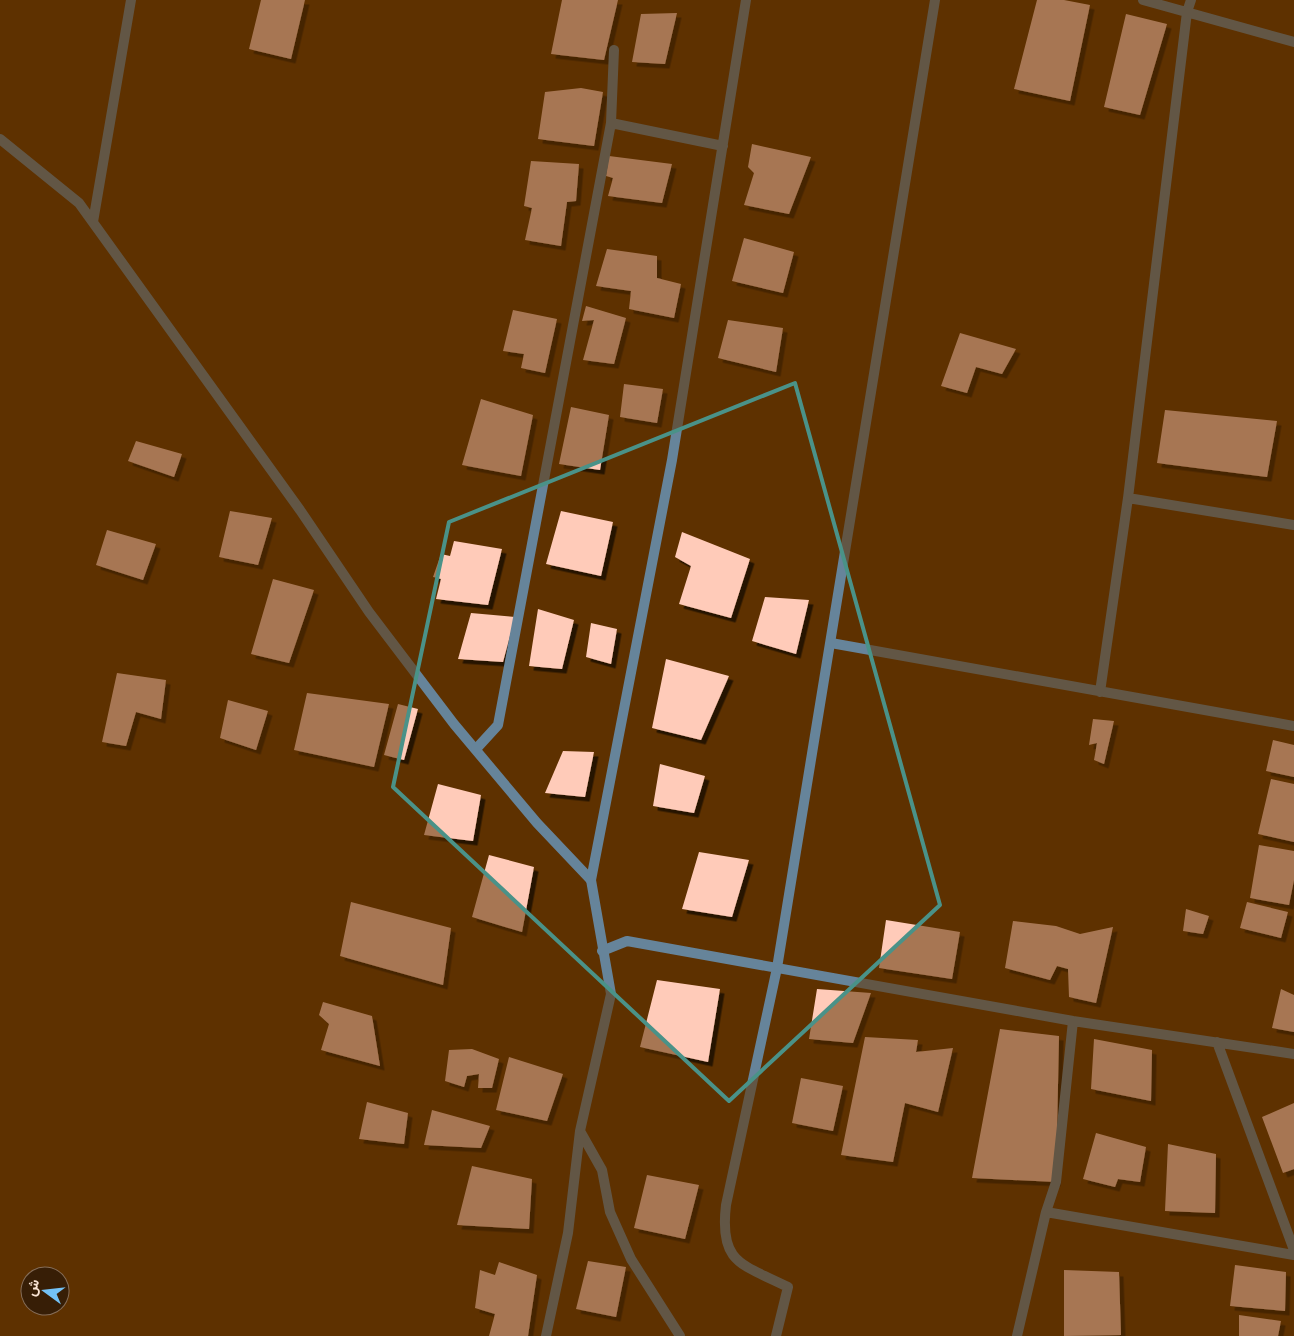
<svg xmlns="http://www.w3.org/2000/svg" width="1294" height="1336" font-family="Ubuntu,Vazirmatn,sans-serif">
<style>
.building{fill:#ffcbb9;filter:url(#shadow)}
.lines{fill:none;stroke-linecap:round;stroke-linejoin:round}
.lane{stroke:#66849a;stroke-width:10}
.street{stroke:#66849a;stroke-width:10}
.marked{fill:none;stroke:#4a9288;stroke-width:4;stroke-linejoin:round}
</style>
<defs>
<filter id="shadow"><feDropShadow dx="4.5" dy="4.5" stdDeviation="0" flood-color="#0009"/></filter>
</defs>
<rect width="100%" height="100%" fill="#5e3100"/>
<path class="building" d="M261,0H305L291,59L249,49Z
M562,0H618L604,60L551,54Z
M1037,0H1064L1090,5L1070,101L1014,89Z
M677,13L665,64L632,62L641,14Z
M1126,14L1167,24L1140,115L1104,107Z
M581,88L603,92L594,146L538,139L545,92Z
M752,144L811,157L789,214L744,205L754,173L748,167Z
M609,156L672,164L662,203L608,196L613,178L606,176Z
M531,161L579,164L576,201L567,202L561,246L525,240L532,208L524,206Z
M744,238L794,252L783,293L732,281Z
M607,249L657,256V278L681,284L674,318L629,309L631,291L596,286Z
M586,306L626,318L614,364L583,360L594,320L582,321Z
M513,310L557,319L545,373L521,368L524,354L503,351Z
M728,320L783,328L776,372L718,358Z
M960,333L1016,349L1002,374L976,367L967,393L941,386Z
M624,384L663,389L657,423L620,417Z
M481,399L533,415L521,476L462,465Z
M571,407L609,415L600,470L559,464Z
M1165,410L1277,421L1267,477L1157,463Z
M136,441L182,454L174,477L128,461Z
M230,511L272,518L258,565L219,557Z
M561,511L613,522L601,576L546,564Z
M107,530L156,544L143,580L96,565Z
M682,532L750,559L731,618L679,604L691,566L675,557Z
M454,541L502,549L488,605L436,599L441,579L433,577L441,554L450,556Z
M273,579L314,590L289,663L251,654Z
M765,597L809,600L796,654L752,641Z
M538,609L574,620L562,669L529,666Z
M471,613L515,617L503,662L458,659Z
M591,623L617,629L611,664L586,657Z
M666,659L729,676L701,740L652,728Z
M117,673L166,680L161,719L136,712L126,746L102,742Z
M307,693L389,704L374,767L294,750Z
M228,700L268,711L256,750L220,738Z
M398,704L418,709L404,760L384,755Z
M1093,719L1114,721L1104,764L1094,760L1097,743L1089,745Z
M1273,740L1294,745V777L1266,771Z
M563,751L594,752L585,797L545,793Z
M660,764L705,776L694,813L653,806Z
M1271,779L1294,784V842L1258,834Z
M438,784L481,795L473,841L424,835Z
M1259,845L1294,851V880L1289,905L1250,898Z
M699,852L749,860L732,917L682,909Z
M489,855L534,867L522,932L472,917Z
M351,902L451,928L443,985L340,956Z
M1247,902L1288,912L1281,938L1240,928Z
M1186,909L1209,916L1203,934L1183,931Z
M886,920L960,932L952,979L879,968Z
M1013,921L1056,926L1080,934L1113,927L1096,1003L1069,997L1068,969L1057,966L1050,980L1005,968Z
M657,980L720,989L708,1062L640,1047Z
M817,989L871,993L853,1043L809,1039Z
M1281,989L1294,995V1032L1272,1028Z
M323,1002L372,1016L380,1066L321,1050L329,1024L319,1015Z
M1000,1029L1059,1036L1056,1182L972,1178Z
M865,1037L918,1040L916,1052L953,1048L938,1112L905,1103L893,1162L841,1155Z
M1094,1039L1152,1050L1151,1101L1091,1089Z
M472,1049L499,1059L492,1088H478L479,1074L467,1076L464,1087L445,1081L449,1050Z
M509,1057L563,1074L547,1121L496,1110Z
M801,1078L843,1086L833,1131L792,1123Z
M367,1102L408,1113L404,1144L359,1139Z
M1294,1103V1169L1283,1173L1262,1117Z
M432,1110L490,1126L481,1148L424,1145Z
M1096,1133L1146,1147L1140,1182L1118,1179L1115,1187L1083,1179Z
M1168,1144L1216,1154L1215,1213L1165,1211Z
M472,1166L532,1179L529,1229L457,1225Z
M647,1175L699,1185L685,1239L634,1228Z
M588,1261L626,1267L616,1317L576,1309Z
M499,1262L537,1275L528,1336H489L495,1314L475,1308L480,1270L495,1275Z
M1235,1265L1286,1272L1285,1311L1230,1306Z
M1064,1270L1119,1272L1121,1335L1064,1336Z
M1239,1315L1281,1321L1278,1336H1239Z"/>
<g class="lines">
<path class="lane" d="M0,139L79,203L300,510L369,612L454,724L537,823L591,880
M93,222L131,0"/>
<path class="street" d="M1143,0L1294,42
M611,123L614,50
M1128,498L1294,525
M831,643L1294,726
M1100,692L1128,498L1187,12L1191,0
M476,749L498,725L611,123L723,146
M602,951L627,941L1073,1021L1294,1054
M1217,1042L1294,1250
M580,1131L602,1170L610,1212L631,1259L680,1336
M1046,1212L1294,1255
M546,1336L568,1233L580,1131L611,994L591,880L672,460L746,0
M776,1336L788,1287C742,1264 719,1264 726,1205L777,968L935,0
M1017,1336L1046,1212L1056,1182L1073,1021"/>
</g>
<path d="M0 0H1294V1336H0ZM795,383L940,905L729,1101L393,787L449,522Z" fill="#5e3100" fill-opacity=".55" fill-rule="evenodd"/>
<path class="marked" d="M795,383L940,905L729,1101L393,787L449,522Z"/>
<g transform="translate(45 1291) rotate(285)"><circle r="24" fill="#371e06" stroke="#856d58"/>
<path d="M0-4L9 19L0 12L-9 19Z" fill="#73c1f5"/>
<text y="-8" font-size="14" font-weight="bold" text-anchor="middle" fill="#fae4d4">ش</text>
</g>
</svg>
